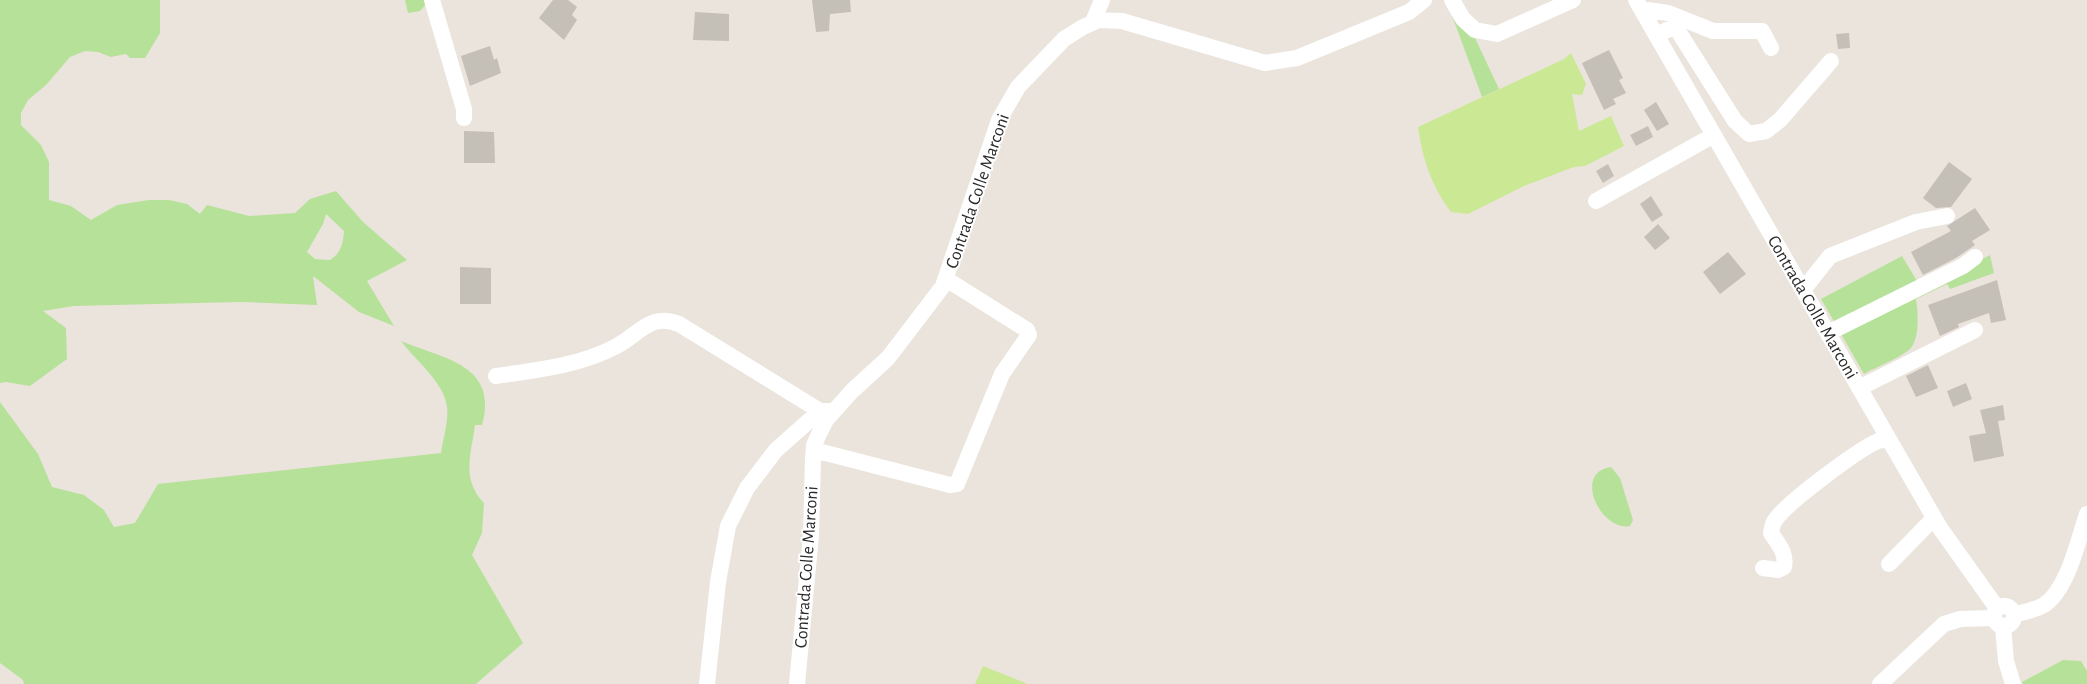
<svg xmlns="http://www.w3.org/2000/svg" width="2087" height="684" font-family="'Alegreya Sans',sans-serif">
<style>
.green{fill:#b6e199;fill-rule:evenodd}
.pitch{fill:#cbe995}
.building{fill:#c4bfb7}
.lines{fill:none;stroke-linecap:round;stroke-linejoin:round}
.minor{stroke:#fff;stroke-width:16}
.labels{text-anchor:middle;stroke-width:4;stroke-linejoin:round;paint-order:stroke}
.street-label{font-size:18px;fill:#2a2a2a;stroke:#fff}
</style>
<rect width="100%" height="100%" fill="#ebe4dc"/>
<path class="green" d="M0,0H160V33L145,58H130L126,54L111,57L98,52L85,51L70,57L46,85L28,100L21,113V125L41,145L49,162V200L71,206L91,220L117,205L149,200H169L187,204L200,214L207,205L249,216L295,213L310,199L336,191L363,222L407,260L367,281L394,326L359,312L313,276L317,305L240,302L74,306L43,311L66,328L67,359L30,386L6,382L0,383ZM326,214L344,231C343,244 341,253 330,260L315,259L307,252L323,224Z
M405,0H427L428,2L420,11L408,13Z
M1450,10L1475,38L1499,89L1482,97Z
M1990,255L1994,273L1950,289L1947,284L1916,299C1918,312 1920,339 1910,349C1900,358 1876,367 1864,374L1841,334Z
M1902,256L1917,281L1836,325L1821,299Z
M401,341C443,359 499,364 482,425H475C471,455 461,479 484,503L482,533L472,555L523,643L476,684H24L23,680L0,663V402L38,454L52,487L84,495L104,510L114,527L135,523L158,484L441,453C443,439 449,420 447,407C444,382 416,361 401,341Z
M1611,467L1620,478L1633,520L1630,526C1601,532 1572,472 1611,467Z
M2063,660L2081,661L2087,671V684H2023L2022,682Z"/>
<path class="pitch" d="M1571,53L1586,84L1582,95L1572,94L1579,131L1611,116L1624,146L1585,166L1574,167L1524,186L1468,214L1451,212C1431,185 1423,160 1418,127L1564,59Z
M983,666L1028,684H975Z"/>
<path class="building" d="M553,0H568L577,7L572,15L577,20L564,40L539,18Z
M812,0H850L851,12L830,14L829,31L816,32Z
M695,12L729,14V41L693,40Z
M1849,33L1850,48L1838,49L1836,34Z
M490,46L494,60L497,58L501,73L470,86L461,56Z
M1609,50L1623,78L1619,80L1626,93L1613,99L1616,104L1604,110L1582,63Z
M1656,102L1669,124L1657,131L1644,110Z
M1648,126L1653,137L1636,146L1630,135Z
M464,131L494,132L495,163H464Z
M1949,162L1972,179L1951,207L1936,208L1923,198Z
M1608,164L1614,176L1603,183L1596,171Z
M1651,196L1663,215L1652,222L1640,204Z
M1975,208L1990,230L1972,241L1975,245L1956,258L1923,275L1911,252L1951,231L1947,226Z
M1658,224L1670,238L1655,250L1644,237Z
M1728,252L1746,274L1720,294L1703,272Z
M460,267L491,268V304H460Z
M1997,280L2006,320L1991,323L1989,313L1958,324L1959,327L1940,336L1928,305Z
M1928,365L1938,388L1916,397L1906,376Z
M1966,383L1972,399L1953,407L1947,391Z
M2003,405L2005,420L1998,421L2004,456L1974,462L1969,436L1986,433L1980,410Z"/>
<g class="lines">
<path class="minor" d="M432,0L464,109V118
M1452,0L1463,19L1475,30L1497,34L1573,0
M1636,0L1940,528L1997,608
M1641,9L1668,13L1713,31H1762L1771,48
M1093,22L1102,0
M1657,35L1671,28L1678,31L1735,121L1749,134L1766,131L1780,120L1831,61
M1596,201L1714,135
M1803,290L1830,256L1916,222L1947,216
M1828,333L1963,266L1975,257
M496,376C536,370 578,366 615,347C639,335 650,312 679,324L820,411
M1859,388L1975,330
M814,450L950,485L957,484L1002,374L1029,335L1027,330L946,279
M1889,564L1934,518
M1763,568L1778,570L1784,567C1787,553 1778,544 1771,533C1772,530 1772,525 1774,522C1783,505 1859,449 1878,441C1881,440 1886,440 1889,440
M1994 616a10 10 0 1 1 20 0a10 10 0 1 1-20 0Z
M2014,615C2023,612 2036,610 2044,605C2068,589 2078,540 2087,514
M2003,627L2006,661L2013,684
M707,684L718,582L728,526L747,488L776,450L820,411H828
M797,684L811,535L813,459L814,445L820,432L826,420L852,391L888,358L943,286L999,120L1018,87L1064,39L1083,27L1099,20L1122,21L1265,63L1297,58L1409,12L1424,0
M1880,684L1944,624L1960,619L1993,618"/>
</g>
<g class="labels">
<g class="street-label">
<text transform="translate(977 191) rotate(-71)" y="6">Contrada Colle Marconi</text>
<text transform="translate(1813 307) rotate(60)" y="6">Contrada Colle Marconi</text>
<text transform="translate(806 567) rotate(-86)" y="6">Contrada Colle Marconi</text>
</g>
</g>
</svg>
